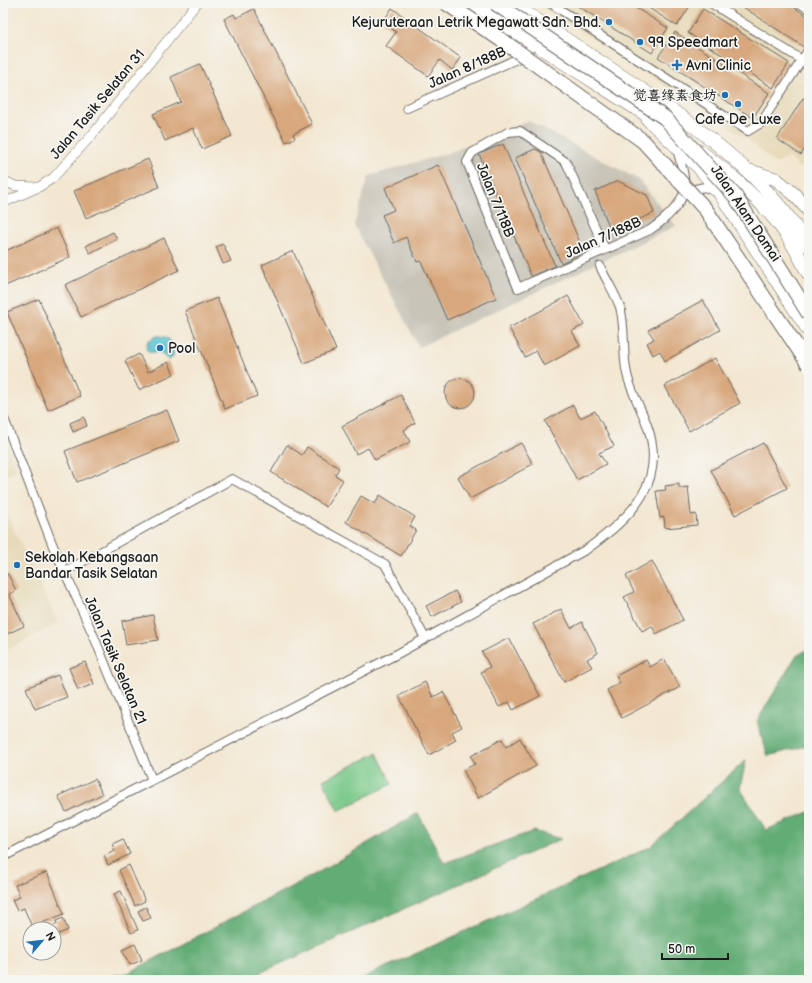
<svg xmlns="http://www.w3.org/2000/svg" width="812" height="983" font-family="'Balsamiq Sans','LXGW WenKai TC',sans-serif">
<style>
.built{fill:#e7daba}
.industrial{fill:#c8c4b8}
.green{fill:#79c888;stroke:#4a7252}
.forest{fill:#62ac74;stroke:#3f6448}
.water{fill:#57c3d1;stroke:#3a7076}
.building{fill:#d8a77d}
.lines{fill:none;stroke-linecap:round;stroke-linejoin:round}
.minor-casing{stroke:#67635c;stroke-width:10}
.tertiary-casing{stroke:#67635c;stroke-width:10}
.secondary-casing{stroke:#67635c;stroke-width:12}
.trunk-casing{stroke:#67635c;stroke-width:14}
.minor{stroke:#fff;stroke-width:8}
.tertiary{stroke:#fff;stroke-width:9}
.secondary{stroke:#fff;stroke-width:11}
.trunk{stroke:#fff;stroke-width:13}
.motorway-bridge-casing{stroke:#67635c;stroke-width:16;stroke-linecap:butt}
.motorway-bridge{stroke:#fff;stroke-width:14}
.poi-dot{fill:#1f6fb2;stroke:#f6f6f2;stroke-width:1.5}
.labels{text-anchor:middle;stroke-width:3.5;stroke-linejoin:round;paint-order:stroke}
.poi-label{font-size:14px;fill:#1c1c1c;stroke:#f6f6f2;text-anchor:start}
.street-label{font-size:14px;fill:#1c1c1c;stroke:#f6f6f2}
</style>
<rect width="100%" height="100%" fill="#f6f6f2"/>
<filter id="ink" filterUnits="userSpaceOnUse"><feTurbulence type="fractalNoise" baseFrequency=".025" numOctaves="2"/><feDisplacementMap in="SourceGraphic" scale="8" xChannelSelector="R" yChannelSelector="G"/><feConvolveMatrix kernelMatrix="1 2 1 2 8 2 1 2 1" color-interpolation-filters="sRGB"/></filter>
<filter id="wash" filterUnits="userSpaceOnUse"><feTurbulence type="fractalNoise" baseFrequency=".012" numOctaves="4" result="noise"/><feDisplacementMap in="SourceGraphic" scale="16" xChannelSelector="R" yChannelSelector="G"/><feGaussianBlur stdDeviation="0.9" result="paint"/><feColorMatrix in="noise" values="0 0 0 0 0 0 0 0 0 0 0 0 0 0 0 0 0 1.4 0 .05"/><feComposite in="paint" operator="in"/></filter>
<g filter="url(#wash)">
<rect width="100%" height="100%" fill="#f3e7d2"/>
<path class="built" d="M537,3H809V157L800,168L788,157L776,164L746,138Z
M3,432L17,470L3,477Z
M3,506L58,623L3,652Z"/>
<path class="industrial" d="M529,121L639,180L676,226L419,347L354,225L369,176L448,153Z"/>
<path class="green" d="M377,753L392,784L338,811L323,780Z"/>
<path class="forest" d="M809,649V745L768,756L757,721L796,656Z
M746,760L740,788L766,830L809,812V980H358L650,847Z
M418,813L444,863L534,831L561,839L244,980H92L128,973L319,872Z"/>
<path class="water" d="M157,336C170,335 177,346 172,358L168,360L161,352H150L146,349L148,341Z"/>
<g id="blocks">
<path class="building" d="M573,3H628L668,28L652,53Z
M641,3H692L677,26Z
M737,3H787L809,17V27L805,33L809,36V40L804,47Z
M392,8L461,58L452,70L440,60L428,76L386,46L396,32L383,22Z
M254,9L312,124L293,134L295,138L286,142L224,19L234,14L236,18Z
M703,9L789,63L773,88L688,33Z
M675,32L769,93L753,118L658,57Z
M200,64L232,136L202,149L193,128L165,141L153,114L181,102L171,77Z
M803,98L809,102V142L801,155L777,139Z
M503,144L555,266L531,276L479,154Z
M535,149L541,152L584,252L561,263L515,158Z
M148,159L159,187L86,218L74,191Z
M438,165L496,298L447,320L421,261L417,262L406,237L394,243L382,215L394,210L385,188Z
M618,181L647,195L654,213L611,231L595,191Z
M57,228L70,257L3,287V252Z
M113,232L117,239L90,253L86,246Z
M164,238L179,270L81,317L65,285Z
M223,244L231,261L223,264L216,247Z
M293,251L336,350L304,363L262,265Z
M568,296L584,325L572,331L580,346L544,366L536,351L525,357L509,328Z
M217,298L257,396L225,409L185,311Z
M39,299L80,396L48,410L7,312Z
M703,300L720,330L665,361L660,351L653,355L647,343L654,339L648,330Z
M139,354L148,372L168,362L174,374L139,390L125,361Z
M715,358L740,403L689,431L665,386Z
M445 393a15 15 0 1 1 30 0a15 15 0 1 1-30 0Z
M401,395L415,423L404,430L410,442L375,460L368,448L356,454L342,426Z
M573,405L580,418L595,411L614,446L599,453L606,464L577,480L545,421Z
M167,410L179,441L77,482L65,451Z
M84,417L87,426L73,432L70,423Z
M521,443L533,464L470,499L458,477Z
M763,443L787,488L735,515L711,470Z
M287,445L302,455L307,447L339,468L335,475L343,480L326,507L271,472Z
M679,484V488L688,487L691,515L696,514L697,525L665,528L664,517L660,518L656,491L666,490L665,486Z
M380,495L415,517L410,526L416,530L401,556L346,522L361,496L375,504Z
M652,561L683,620L656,634L652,626L642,631L624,597L634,592L626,576Z
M8,574L16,591L9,594L24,626L7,634L3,626V576Z
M455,591L461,602L432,617L426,606Z
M561,609L571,628L582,622L598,653L587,659L592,667L564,682L533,624Z
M153,615L158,640L126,645L122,621Z
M509,638L540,696L513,710L509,702L499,707L481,672L490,667L482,652Z
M664,659L680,687L622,718L607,690L620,683L616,676L646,660L650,667Z
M85,662L94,684L78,690L69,668Z
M58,675L67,697L35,709L26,688Z
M425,682L433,697L443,692L462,727L452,732L456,740L429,755L399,696Z
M520,738L536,766L478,798L463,770L475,764L471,756L502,739L506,747Z
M95,779L102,794L66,812L58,796Z
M123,839L130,854L108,865L104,856L115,851L112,844Z
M129,865L145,901L135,906L119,870Z
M47,872L64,914L32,927L24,908L17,911L12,900L20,897L15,885Z
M121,891L138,930L131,933L114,894Z
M146,907L151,918L143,921L138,911Z
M63,918L68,930L54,936V929H45L57,924L56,921Z
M135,944L142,960L130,965L122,950Z"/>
</g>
</g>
<g filter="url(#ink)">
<use href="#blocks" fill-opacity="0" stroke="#67635c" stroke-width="1"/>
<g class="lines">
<defs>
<path id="minor" d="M550,3L748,131L761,123L809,49
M711,3L802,60
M799,3L809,9
M407,108L519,58L534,45
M685,191L705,187L718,193
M605,249L566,162L520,131L508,132L472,153L467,162L518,288L650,230C663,221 679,208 684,192C687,180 680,161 677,149
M3,416L53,546L95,639L152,780
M64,572L232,479L385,564L425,638
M3,857L399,653L587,549C631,517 668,483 647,425C641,408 631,392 627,374C622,353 626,329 620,307C615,293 606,280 600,266"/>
<path id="tertiary" d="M3,180L15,186L36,187
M3,203L39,187L53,178L92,135L197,3"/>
<path id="secondary" d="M647,120L698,168L717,191L809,333"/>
<path id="trunk" d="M472,3C539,48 608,90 676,134
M511,3C548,27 584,51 620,75C692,122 764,172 809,247
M700,151C733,176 765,203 788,237C796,249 802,262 809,275
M750,171L776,179L794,194L809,211"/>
</defs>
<use href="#minor" class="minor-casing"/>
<use href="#tertiary" class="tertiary-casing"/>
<use href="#secondary" class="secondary-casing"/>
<use href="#trunk" class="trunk-casing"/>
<use href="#minor" class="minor"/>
<use href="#tertiary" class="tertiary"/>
<use href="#secondary" class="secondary"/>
<use href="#trunk" class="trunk"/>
<defs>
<path id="motorway-bridge" d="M446,3L503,41L643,141L706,210L809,365
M495,3L665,118L735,196L809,314"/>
</defs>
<use href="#motorway-bridge" class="motorway-bridge-casing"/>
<use href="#motorway-bridge" class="motorway-bridge"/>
</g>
</g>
<g class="poi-dot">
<circle cx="609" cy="22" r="4"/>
<circle cx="640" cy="42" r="4"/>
<path d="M675 59h4v4h4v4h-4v4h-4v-4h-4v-4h4z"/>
<circle cx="725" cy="95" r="4"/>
<circle cx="738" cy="104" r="4"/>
<circle cx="160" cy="348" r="4"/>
<circle cx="17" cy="565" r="4"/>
</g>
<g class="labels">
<g class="poi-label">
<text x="601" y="27" text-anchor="end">Kejuruteraan Letrik Megawatt Sdn. Bhd.</text>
<text x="648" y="47">99 Speedmart</text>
<text x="686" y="70">Avni Clinic</text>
<text x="717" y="100" text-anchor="end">觉喜缘素食坊</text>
<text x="738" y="124" text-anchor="middle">Cafe De Luxe</text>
<text x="168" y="353">Pool</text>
<text x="25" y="562">Sekolah Kebangsaan<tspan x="25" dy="16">Bandar Tasik Selatan</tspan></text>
</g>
<g class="street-label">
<text transform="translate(467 67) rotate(-24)" y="5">Jalan 8/188B</text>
<text transform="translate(97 104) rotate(-50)" y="5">Jalan Tasik Selatan 31</text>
<text transform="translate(496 200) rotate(68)" y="5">Jalan 7/118B</text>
<text transform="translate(746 213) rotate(56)" y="5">Jalan Alam Damai</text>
<text transform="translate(603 237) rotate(-24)" y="5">Jalan 7/188B</text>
<text transform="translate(116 660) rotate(67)" y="5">Jalan Tasik Selatan 21</text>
</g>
</g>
<rect width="812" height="983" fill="none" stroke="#f6f6f2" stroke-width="16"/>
<g transform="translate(42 941) rotate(62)"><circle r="19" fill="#f6f6f2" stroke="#9f9f9c"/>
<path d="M0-3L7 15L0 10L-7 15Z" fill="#1f6fb2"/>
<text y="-6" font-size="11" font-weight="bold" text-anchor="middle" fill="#1c1c1c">N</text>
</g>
<path d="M662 953v6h66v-6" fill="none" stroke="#1c1c1c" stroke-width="2"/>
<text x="668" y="953" font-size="12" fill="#1c1c1c" stroke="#f6f6f2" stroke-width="3" paint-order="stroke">50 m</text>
</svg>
